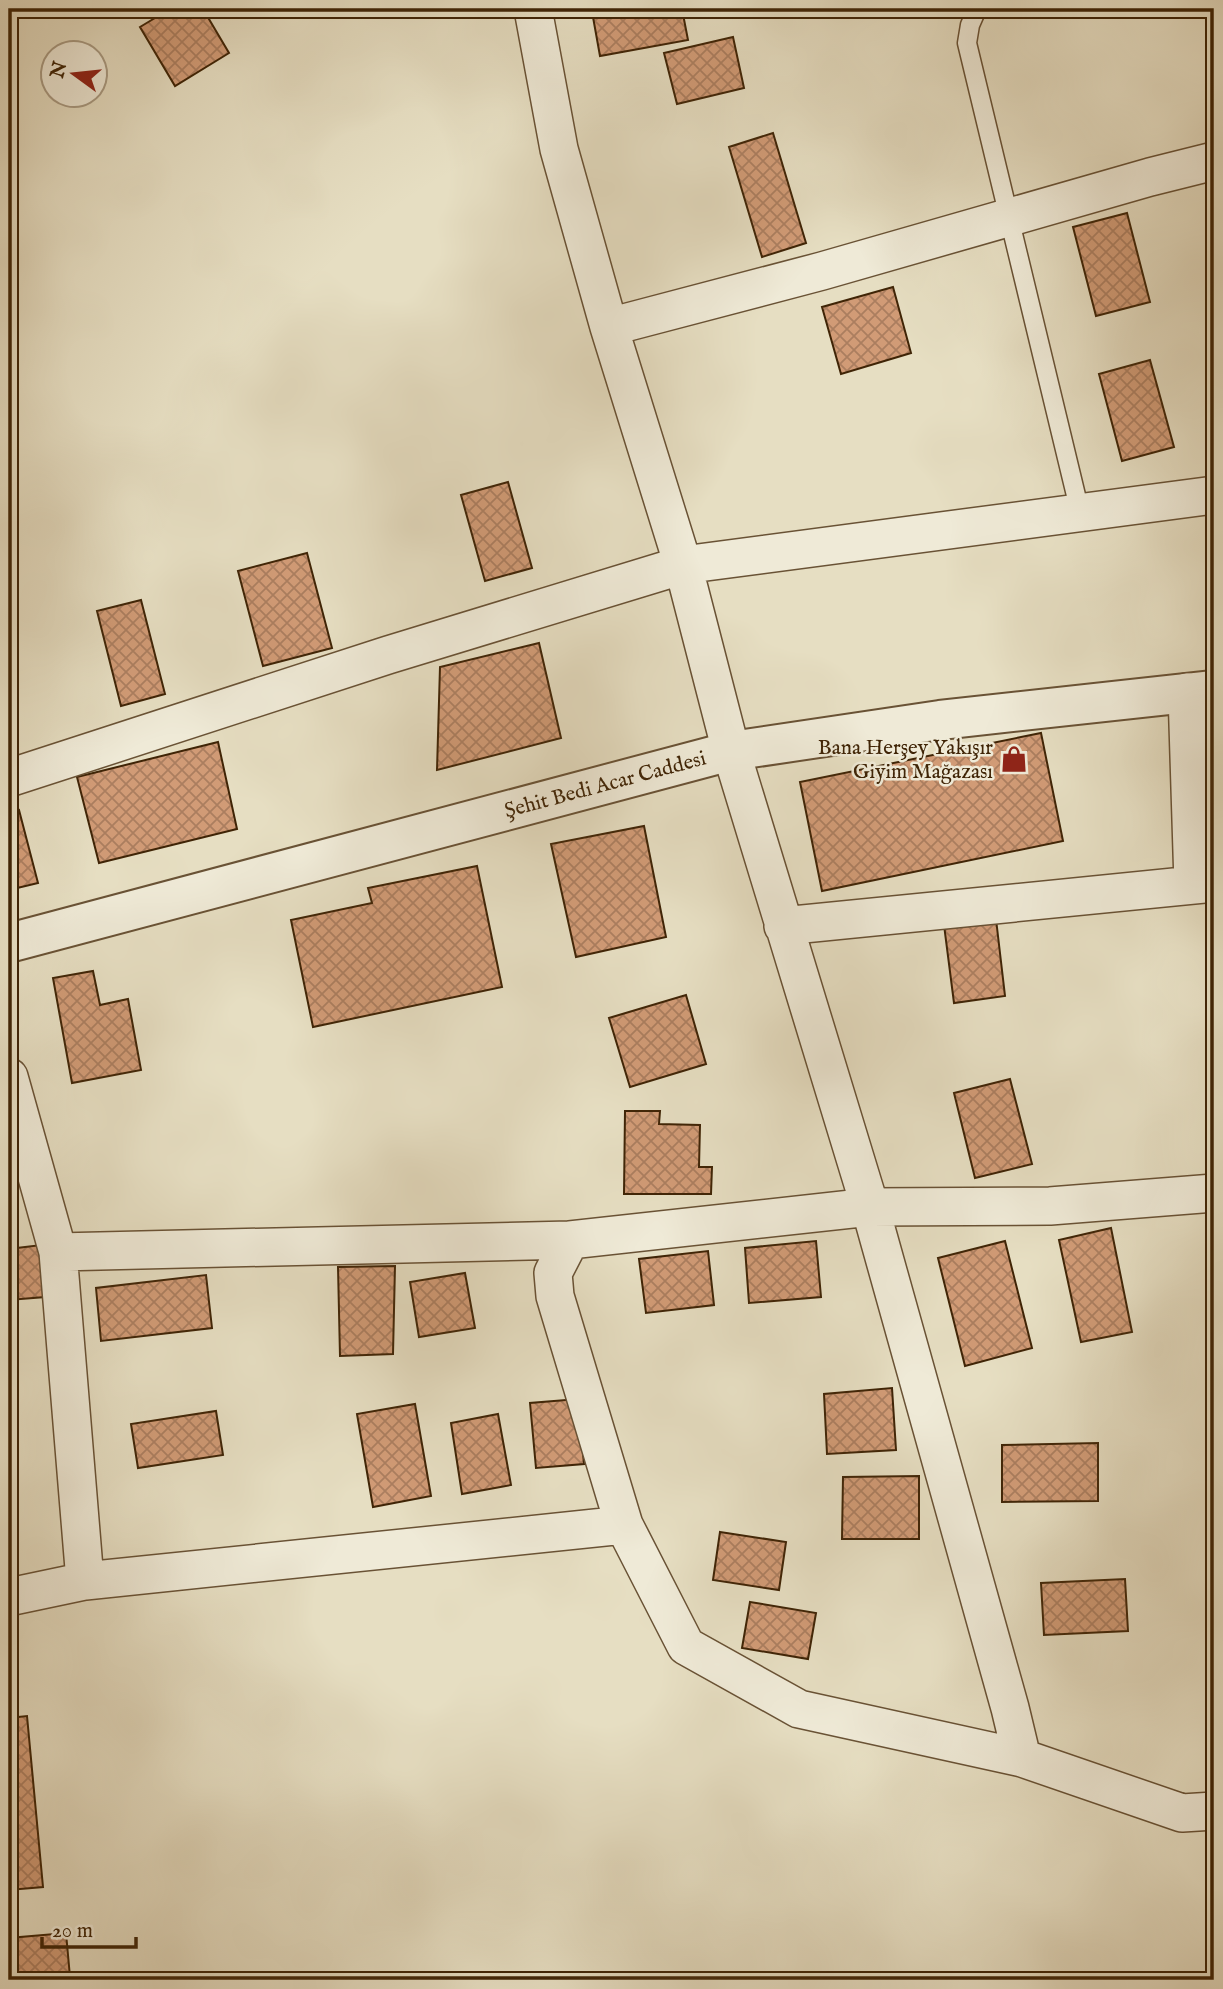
<svg xmlns="http://www.w3.org/2000/svg" width="1223" height="1989" font-family="'IM FELL English',serif">
<style>
.building{fill:url(#building-cross-hatch);stroke:#3f2406;stroke-width:2}
.lines{fill:none;stroke-linecap:round;stroke-linejoin:round}
.service-casing{stroke:#695235;stroke-width:21}
.minor-casing{stroke:#695235;stroke-width:40}
.tertiary-casing{stroke:#695235;stroke-width:42}
.service{stroke:#efead7;stroke-width:18}
.minor{stroke:#efead7;stroke-width:37}
.tertiary{stroke:#efead7;stroke-width:38}
.labels{text-anchor:middle;stroke-width:5;stroke-linejoin:round;paint-order:stroke}
.poi-label{font-size:21px;fill:#3f2406;stroke:#efead7;text-anchor:end}
.street-label{font-size:21px;fill:#3f2406;stroke:#efead7}
</style>
<defs>
<pattern id="building-cross-hatch" width="8" height="8" patternUnits="userSpaceOnUse" patternTransform="scale(1.75)"><rect width="8" height="8" fill="#d19b76"/><path d="M0 0l8 8M0 8l8-8" fill="none" stroke="#ab7e5f"/></pattern>
</defs>
<rect width="100%" height="100%" fill="#e6dec2"/>
<filter id="stains"><feTurbulence type="fractalNoise" baseFrequency=".00286" numOctaves="4"/><feColorMatrix values="0 0 0 0 .2 0 0 0 0 .09 0 0 0 0 .02 0 0 0 .5 -.17"/></filter>
<radialGradient id="worn" r=".72"><stop offset=".6" stop-color="#630" stop-opacity="0"/><stop offset="1" stop-color="#630" stop-opacity=".3"/></radialGradient>
<path class="building" d="M170,9H203L229,53L175,86L140,27Z
M637,9H682L688,40L600,56L593,17Z
M733,37L744,88L677,104L664,53Z
M773,133L806,243L762,257L729,147Z
M1127,213L1150,302L1096,316L1073,227Z
M893,287L911,353L841,374L822,307Z
M1150,360L1174,447L1122,461L1099,374Z
M508,482L532,568L485,581L461,495Z
M307,553L332,648L263,666L238,571Z
M141,600L165,694L121,706L97,611Z
M539,643L561,738L437,770L440,667Z
M1041,733L1063,841L822,891L800,782Z
M218,742L237,829L99,863L77,777Z
M19,810L38,883L9,890V812Z
M644,826L666,937L576,957L551,844Z
M477,866L502,987L313,1027L291,920L372,903L368,888Z
M996,919L1005,996L954,1003L944,925Z
M93,971L100,1005L128,999L141,1070L72,1083L53,978Z
M686,995L706,1064L630,1087L609,1018Z
M1010,1079L1032,1164L975,1178L954,1093Z
M625,1111H660L659,1124L700,1125L699,1167H712L711,1194H624Z
M9,1183L14,1211L9,1212Z
M1111,1228L1132,1332L1081,1342L1059,1240Z
M816,1241L821,1297L749,1303L745,1248Z
M1005,1241L1032,1348L965,1366L938,1258Z
M41,1245L45,1297L9,1300V1249Z
M708,1251L714,1305L646,1313L639,1259Z
M395,1266L393,1354L340,1356L338,1267Z
M465,1273L475,1328L419,1337L410,1282Z
M206,1275L212,1328L101,1341L96,1288Z
M892,1388L896,1450L827,1454L824,1394Z
M578,1399L584,1464L536,1468L530,1403Z
M415,1404L431,1496L373,1507L357,1414Z
M216,1411L223,1455L138,1468L131,1424Z
M498,1414L511,1485L462,1494L451,1423Z
M1098,1443V1501L1002,1502V1445Z
M919,1476V1539H842L843,1477Z
M720,1532L786,1542L779,1590L713,1580Z
M1125,1579L1128,1631L1044,1635L1041,1583Z
M750,1602L816,1613L808,1659L742,1648Z
M27,1716L43,1887L9,1890V1718Z
M66,1933L70,1977L9,1980V1938Z"/>
<g class="lines">
<defs>
<path id="service" d="M977,9L970,25L967,43L1080,512"/>
<path id="minor" d="M533,9L559,149L609,327L683,565L731,751L870,1207L1010,1708L1022,1758L1182,1813L1214,1811
M609,327L822,271L1150,177L1214,161
M1187,692L1193,884
M9,778L388,655L683,565L1214,495
M783,926L1214,883
M9,1077L58,1252L85,1581
M58,1252L570,1240
M624,1525L686,1646L799,1709L1022,1758
M9,1597L85,1581L624,1525L555,1296L553,1273L570,1240L870,1207L1050,1206L1214,1193"/>
<path id="tertiary" d="M9,943L731,751L940,720L1214,690"/>
</defs>
<use href="#service" class="service-casing"/>
<use href="#minor" class="minor-casing"/>
<use href="#tertiary" class="tertiary-casing"/>
<use href="#service" class="service"/>
<use href="#minor" class="minor"/>
<use href="#tertiary" class="tertiary"/>
</g>
<defs>
<symbol id="shop-bare" viewBox="-9 -9 18 18"><path d="M-5-2.5h2.3a2.7 3.5 0 0 1 5.4 0H5L5.5 6h-11ZM-1.5-2.5h3a1.5 2.3 0 0 0-3 0Z" fill="#8f2418" stroke="#efead7" stroke-width="2.5" paint-order="stroke"/></symbol>
</defs>
<g fill-rule="evenodd">
<use href="#shop-bare" x="995" y="740" width="38" height="38"/>
</g>
<g class="labels">
<g class="poi-label">
<text x="993" y="754">Bana Herşey Yakışır<tspan x="993" dy="24">Giyim Mağazası</tspan></text>
</g>
<g class="street-label">
<text transform="translate(605 784) rotate(-15)" y="7">Şehit Bedi Acar Caddesi</text>
</g>
</g>
<rect width="1223" height="1989" fill="none" stroke="#e6dec2" stroke-width="35"/>
<rect x="10" y="10" width="1202" height="1968" fill="none" stroke="#3f2406" stroke-width="3.5"/>
<rect x="18" y="18" width="1188" height="1954" fill="none" stroke="#3f2406" stroke-width="2"/>
<g transform="translate(74 74) rotate(285)"><circle r="33" fill="#efead7" stroke="#a99b83" stroke-width="2"/>
<path d="M0-5L12 26L0 18L-12 26Z" fill="#8f2418"/>
<text y="-10" font-size="19" font-weight="bold" text-anchor="middle" fill="#3f2406">N</text>
</g>
<path d="M42 1937v10h94v-10" fill="none" stroke="#3f2406" stroke-width="3.5"/>
<text x="52" y="1937" font-size="21" fill="#3f2406" stroke="#efead7" stroke-width="5" paint-order="stroke">20 m</text>
<rect width="100%" height="100%" filter="url(#stains)"/>
<rect width="100%" height="100%" fill="url(#worn)"/>
</svg>
